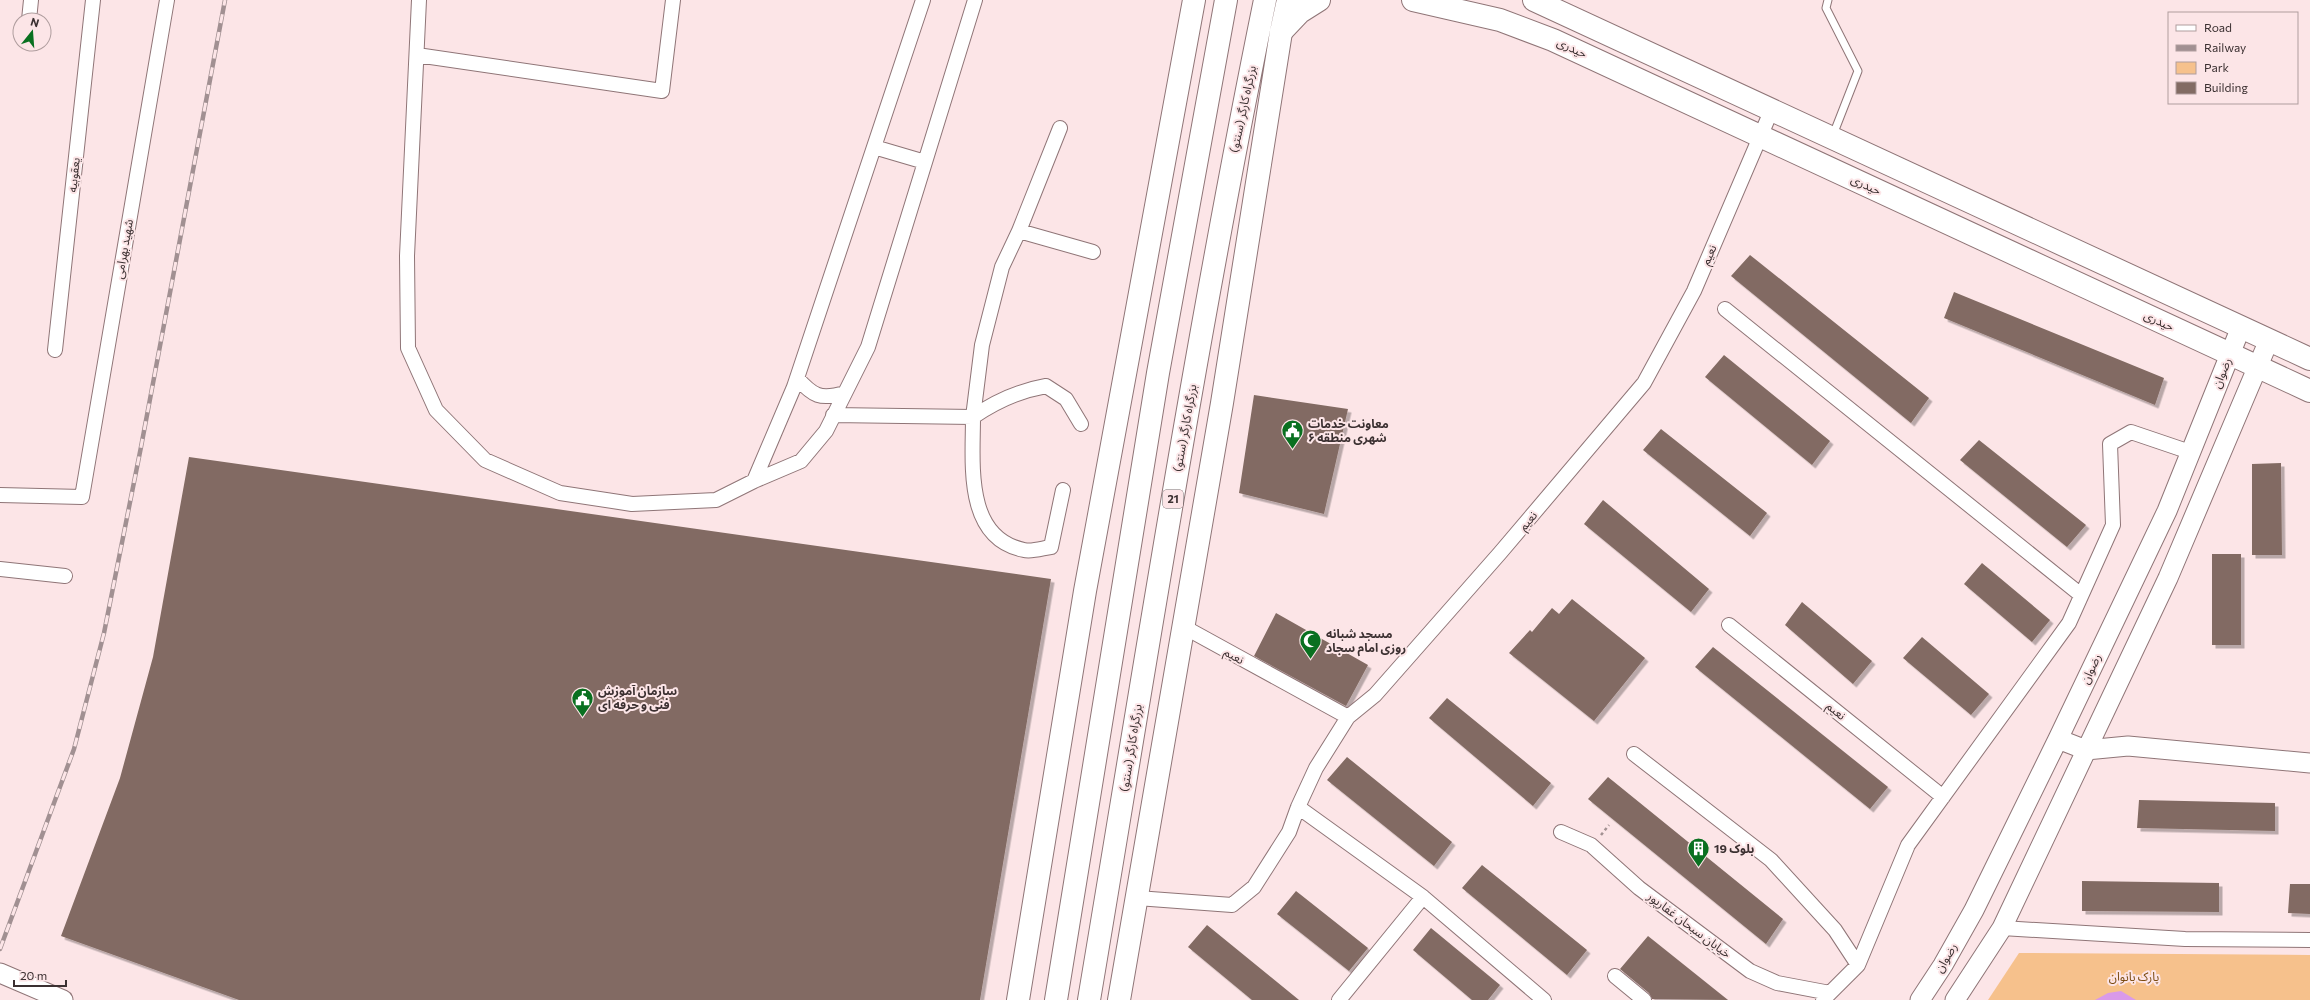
<svg xmlns="http://www.w3.org/2000/svg" width="2310" height="1000" font-family="Commissioner,'Noto Sans Arabic',sans-serif">
<style>
.green{fill:#f6c18c}
.water{fill:#d99ae9}
.building{fill:#826b63;filter:url(#shadow)}
.lines{fill:none;stroke-linecap:round;stroke-linejoin:round}
.lane-casing{stroke:#8f7577;stroke-width:9}
.street-casing{stroke:#8f7577;stroke-width:16}
.secondary-casing{stroke:#8f7577;stroke-width:21}
.primary-casing{stroke:#8f7577;stroke-width:24}
.highway-casing{stroke:#8f7577;stroke-width:24}
.path{stroke:#a29192;stroke-width:2.5;stroke-dasharray:3 3;stroke-linecap:butt}
.lane{stroke:#fff;stroke-width:7}
.street{stroke:#fff;stroke-width:14}
.secondary{stroke:#fff;stroke-width:19}
.primary{stroke:#fff;stroke-width:22}
.highway{stroke:#fff;stroke-width:22}
.rail-casing{stroke:#a19092;stroke-width:4.5}
.rail{stroke:#fce5e7;stroke-width:3;stroke-dasharray:9;stroke-linecap:butt}
.labels{text-anchor:middle;stroke-width:4;stroke-linejoin:round;paint-order:stroke}
.shield{fill:#fce5e7;stroke:#756668;stroke-width:1}
.shield-label{font-size:11px;font-weight:bold;fill:#3b3031}
.street-label{font-size:12px;fill:#3b3031;stroke:#fce5e7}
.poi-label{font-size:12px;font-weight:bold;fill:#3b3031;stroke:#fce5e7;text-anchor:start}
.park-label{font-size:12px;fill:#7a4a0f;stroke:#fce5e7}
</style>
<defs>
<filter id="shadow"><feDropShadow dx="3.5" dy="3.5" stdDeviation="0" flood-color="#0004"/></filter>
</defs>
<rect width="100%" height="100%" fill="#fce5e7"/>
<path class="green" d="M2019,953L2310,955V1000H1988Z"/>
<path class="water" d="M2121,991L2136,1000H2095L2108,993Z"/>
<path class="building" d="M1750,255L1929,398L1911,423L1731,276Z
M1954,292L2164,378L2155,405L1944,318Z
M1724,355L1830,441L1812,465L1705,377Z
M1254,395L1348,409L1324,514L1239,493Z
M1661,429L1767,513L1750,536L1643,450Z
M1979,440L2086,525L2067,547L1960,460Z
M189,457L1051,579L980,1000H239L61,936L120,778L153,657Z
M2281,463L2282,555H2252V464Z
M1603,500L1709,589L1691,612L1584,524Z
M2212,554H2241V645H2212Z
M1982,563L2050,620L2032,642L1964,584Z
M1572,599L1645,658L1594,721L1509,653L1530,630L1532,632L1552,608L1559,614Z
M1802,602L1872,661L1853,684L1785,625Z
M1276,613L1368,665L1346,706L1254,656Z
M1922,637L1989,694L1971,715L1903,658Z
M1713,647L1888,787L1870,809L1695,667Z
M1447,698L1551,783L1533,806L1429,718Z
M1347,757L1452,842L1434,866L1327,780Z
M1608,777L1783,919L1766,944L1588,799Z
M2139,800L2275,803V831L2137,828Z
M1482,865L1587,950L1567,975L1462,888Z
M2082,881L2219,883V912L2082,911Z
M2290,884H2310V914L2288,913Z
M1296,891L1368,948L1349,971L1277,914Z
M1207,925L1299,1000H1252L1188,947Z
M1431,928L1500,985L1488,1000H1472L1413,950Z
M1648,936L1728,1000L1652,999L1649,993L1620,969Z"/>
<g class="lines">
<defs>
<path id="lane" d="M1828,0L1826,8L1858,71L1833,135"/>
<path id="street" d="M419,0L407,256L408,348L436,410L485,460L560,493L632,504L716,500L754,481L801,461L826,431L868,347L975,0
M29,20L31,0
M417,55L662,91L673,0
M874,147L925,162
M1019,231L1060,128
M1725,309L2081,595
M55,350L93,0
M797,378C813,396 820,400 845,393
M833,415L973,417C973,463 964,538 1024,550C1032,552 1043,548 1051,547L1063,490
M973,417L982,345L1002,267L1019,231L1093,252
M973,417C996,401 1018,391 1046,386L1066,399L1081,424
M754,481L794,387L923,0
M0,495L82,497L167,0
M0,569L65,576
M1729,625L1943,797
M1184,627L1348,717L1375,695L1500,553L1644,383L1694,291L1772,109
M1634,754L1771,860L1835,930L1858,965
M1298,807L1423,897L1544,1000
M1561,832L1591,845L1639,888L1750,971L1777,983L1830,993
M1137,898L1232,905L1254,887L1289,832L1298,807L1316,768L1348,717
M2002,928L2185,939L2310,940
M1615,976L1644,1000
M1339,1000L1423,897
M1823,1000L1858,965L1908,845L2069,623L2113,525L2110,444L2131,432L2190,452"/>
<path id="secondary" d="M2058,739L2086,750L2128,746L2310,763
M0,973L63,1000
M1920,1000L1943,965L1974,910L2058,739L2167,511L2241,327
M1955,1000L2002,928L2168,578L2269,340"/>
<path id="primary" d="M1413,0L1500,20L1553,40L2310,391
M1534,0L2310,359
M1281,32L1300,12L1319,0"/>
<path id="highway" d="M1018,1000L1085,591L1194,0
M1056,1000L1158,373L1226,0
M1089,1000C1145,666 1197,332 1265,0
M1119,1000L1222,403L1281,32L1288,0"/>
</defs>
<use href="#lane" class="lane-casing"/>
<use href="#street" class="street-casing"/>
<use href="#secondary" class="secondary-casing"/>
<use href="#primary" class="primary-casing"/>
<use href="#highway" class="highway-casing"/>
<path class="path" d="M1601,835L1609,825"/>
<use href="#lane" class="lane"/>
<use href="#street" class="street"/>
<use href="#secondary" class="secondary"/>
<use href="#primary" class="primary"/>
<use href="#highway" class="highway"/>
<defs>
<path id="rail" d="M0,949L74,749L104,633L141,447L225,0"/>
</defs>
<use href="#rail" class="rail-casing"/>
<use href="#rail" class="rail"/>
</g>
<defs>
<symbol id="civic-pin" viewBox="-11 -11 22 30"><path d="M0 17L-7.5 6A9.5 9.5 0 1 1 7.5 6Z" fill="#097020" stroke="#fce5e7"/><path d="M-.6-6.5H3V-4.5H.6V-3L4-1V1h2V6H-6V1h2V-1L-.6-3ZM-1.2 2.5V6h2.4V2.5Z" fill="#fff"/></symbol>
<symbol id="mosque-pin" viewBox="-11 -11 22 30"><path d="M0 17L-7.5 6A9.5 9.5 0 1 1 7.5 6Z" fill="#097020" stroke="#fce5e7"/><path d="M3.5-4.9A6 6 0 1 0 3.5 4.9A5 5 0 1 1 3.5-4.9Z" fill="#fff"/></symbol>
<symbol id="building-pin" viewBox="-11 -11 22 30"><path d="M0 17L-7.5 6A9.5 9.5 0 1 1 7.5 6Z" fill="#097020" stroke="#fce5e7"/><path d="M-4-6H4V6H1V3H-1V6H-4ZM-2.5-4.3h1.7v1.8h-1.7ZM.8-4.3h1.7v1.8H.8ZM-2.5-1h1.7V.8h-1.7ZM.8-1h1.7V.8H.8Z" fill="#fff"/></symbol>
</defs>
<g fill-rule="evenodd">
<use href="#civic-pin" x="1280" y="418" width="25" height="34"/>
<use href="#mosque-pin" x="1298" y="628" width="25" height="34"/>
<use href="#civic-pin" x="570" y="686" width="25" height="34"/>
<use href="#building-pin" x="1686" y="836" width="25" height="34"/>
</g>
<g class="labels">
<rect class="shield" x="1163" y="490" width="20" height="18" rx="3"/>
<g class="shield-label">
<text x="1173" y="503">21</text>
</g>
<g class="street-label">
<text transform="translate(1572 48) rotate(25)" y="4">حیدری</text>
<text transform="translate(1243 109) rotate(-78)" y="4">بزرگراه کارگر (سنتو)</text>
<text transform="translate(74 175) rotate(-84)" y="4">یعقوبیه</text>
<text transform="translate(1866 185) rotate(25)" y="4">حیدری</text>
<text transform="translate(124 249) rotate(-80)" y="4">شهید بهرامی</text>
<text transform="translate(1709 255) rotate(-66)" y="4">نعیم</text>
<text transform="translate(2159 321) rotate(25)" y="4">حیدری</text>
<text transform="translate(2222 373) rotate(-68)" y="4">رضوان</text>
<text transform="translate(1185 428) rotate(-80)" y="4">بزرگراه کارگر (سنتو)</text>
<text transform="translate(1528 521) rotate(-50)" y="4">نعیم</text>
<text transform="translate(1234 656) rotate(29)" y="4">نعیم</text>
<text transform="translate(2091 669) rotate(-65)" y="4">رضوان</text>
<text transform="translate(1836 711) rotate(39)" y="4">نعیم</text>
<text transform="translate(1131 748) rotate(-81)" y="4">بزرگراه کارگر (سنتو)</text>
<text transform="translate(1689 925) rotate(37)" y="4">خیابان سبحان غفارپور</text>
<text transform="translate(1946 958) rotate(-60)" y="4">رضوان</text>
</g>
<g class="poi-label">
<text x="1308" y="428">معاونت خدمات<tspan x="1308" dy="14">شهری منطقه ۶</tspan></text>
<text x="1326" y="638">مسجد شبانه<tspan x="1326" dy="14">روزی امام سجاد</tspan></text>
<text x="598" y="695">سازمان آموزش<tspan x="598" dy="14">فنی و حرفه ای</tspan></text>
<text x="1714" y="853">بلوک 19</text>
</g>
<g class="park-label">
<text x="2134" y="981">پارک بانوان</text>
</g>
</g>
<rect x="2168" y="12" width="130" height="92" fill="#fce5e7" stroke="#af9d9e"/>
<rect x="2176" y="25" width="20" height="6" fill="#ffffff" stroke="#af9d9e"/>
<text x="2204" y="32" font-size="12" fill="#3b3031">Road</text>
<rect x="2176" y="45" width="20" height="6" fill="#a19092" stroke="#af9d9e"/>
<text x="2204" y="52" font-size="12" fill="#3b3031">Railway</text>
<rect x="2176" y="62" width="20" height="12" fill="#f6c18c" stroke="#af9d9e"/>
<text x="2204" y="72" font-size="12" fill="#3b3031">Park</text>
<rect x="2176" y="82" width="20" height="12" fill="#826b63" stroke="#af9d9e"/>
<text x="2204" y="92" font-size="12" fill="#3b3031">Building</text>
<g transform="translate(32 32) rotate(17)"><circle r="19" fill="#fce5e7" stroke="#af9d9e"/>
<path d="M0-3L7 15L0 10L-7 15Z" fill="#097020"/>
<text y="-6" font-size="11" font-weight="bold" text-anchor="middle" fill="#3b3031">N</text>
</g>
<path d="M14 980v6h52v-6" fill="none" stroke="#3b3031" stroke-width="2"/>
<text x="20" y="980" font-size="12" fill="#3b3031" stroke="#fce5e7" stroke-width="3" paint-order="stroke">20 m</text>
</svg>
